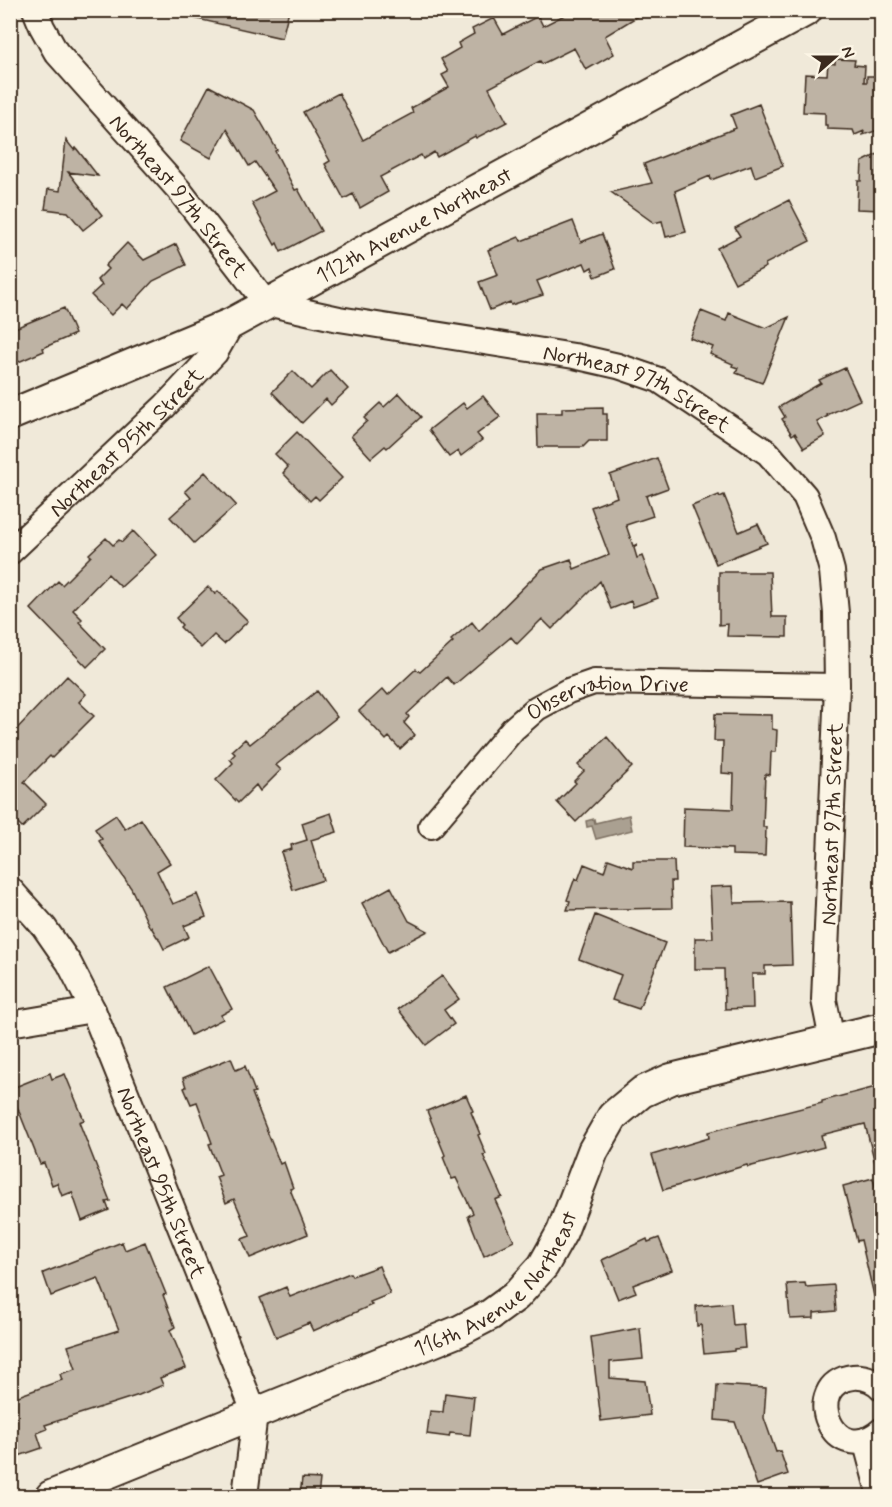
<svg xmlns="http://www.w3.org/2000/svg" width="892" height="1507" font-family="Mynerve,sans-serif">
<style>
.water{fill:#aaa091;stroke:#7e7163;stroke-width:1.5}
.building{fill:#beb3a4;stroke:#3b2a1e;stroke-width:1.5}
.lines{fill:none;stroke-linecap:round;stroke-linejoin:round}
.minor-casing{stroke:#3b2a1e;stroke-width:28}
.tertiary-casing{stroke:#3b2a1e;stroke-width:34}
.minor{stroke:#fcf5e5;stroke-width:24}
.tertiary{stroke:#fcf5e5;stroke-width:30}
.labels{text-anchor:middle;stroke-width:4.5;stroke-linejoin:round;paint-order:stroke}
.street-label{font-size:22px;fill:#3b2a1e;stroke:#fcf5e5}
</style>
<rect width="100%" height="100%" fill="#f0e9d9"/>
<filter id="ink" filterUnits="userSpaceOnUse"><feTurbulence type="fractalNoise" baseFrequency=".0167" numOctaves="2"/><feDisplacementMap in="SourceGraphic" scale="12" xChannelSelector="R" yChannelSelector="G"/><feConvolveMatrix kernelMatrix="1 2 1 2 8 2 1 2 1" color-interpolation-filters="sRGB"/></filter>
<g filter="url(#ink)">
<path class="water" d="M629,815L632,830L596,839L592,826L587,827L586,821L594,819L595,823Z"/>
<path class="building" d="M194,10H289L282,38L193,18Z
M574,10H648L605,36L614,54L586,70L574,48L542,64L540,61L489,88L507,122L476,138L475,136L437,157L434,152L423,159L421,155L380,177L388,192L360,208L353,194L344,199L325,164L330,161L303,112L339,93L363,140L413,113L411,108L449,87L442,75L448,72L441,59L460,48L458,43L474,34L472,29L494,18L503,34L538,16L543,26Z
M835,59L855,60L854,65L865,66L864,82H867V76H882V129L863,135L864,131L855,135L853,130L827,129V125H825V113L803,112L805,74L827,75L828,63L835,64Z
M209,86L254,110L277,150L275,151L295,190L298,189L321,231L281,252L277,243L275,245L252,203L275,191L255,162L249,166L227,129L211,158L180,141Z
M759,104L783,166L755,177L751,165L711,180L710,176L675,191L686,232L666,237L662,221L654,223L611,192L652,183L644,164L736,128L731,115Z
M66,140L74,150L76,148L98,176L68,172L102,215L83,230L68,212L45,209L48,189L60,191Z
M882,152V210L857,209L858,181H861L862,162Z
M789,200L810,241L765,264L766,267L735,283L717,248L740,236L735,228Z
M573,221L581,242L602,234L615,269L595,277L592,267L587,270L584,263L537,281L543,295L511,305L510,302L490,310L479,282L498,275L488,250L519,237L521,241Z
M127,243L144,260L176,244L186,265L153,281L127,309L122,304L111,315L91,295L102,285L97,280L108,269L105,266Z
M64,308L75,334L43,348L44,351L16,363L10,348V330Z
M701,311L726,321L729,313L766,328L789,317L762,383L736,373L738,368L732,366L733,364L710,354L713,347L690,338Z
M845,368L860,400L827,415L828,416L817,422L825,436L804,448L795,433L792,435L782,419L785,417L779,407L821,383L819,380Z
M330,370L348,389L331,405L326,399L302,423L272,392L293,371L311,389Z
M399,393L421,417L387,448L385,446L371,458L351,436L367,421L364,418L380,403L384,407Z
M483,396L500,417L477,434L482,440L461,456L458,451L449,457L429,430L463,403L467,408Z
M603,407V414H607V441H589L583,447H538L537,413H562V408Z
M297,432L342,478L319,500L315,496L310,501L283,473L288,467L275,454Z
M657,458L668,488L646,496L653,516L626,525L633,546L638,544L634,548L637,558L642,556L658,598L633,607L631,601L611,609L600,581L552,629L542,619L517,644L511,637L454,685L447,677L407,714L409,717L404,723L415,735L400,749L389,737L386,740L359,711L383,689L388,695L416,669L420,672L453,642L451,640L472,622L479,631L542,569L571,559L574,569L609,555L591,507L617,497L610,475Z
M205,472L236,505L194,543L170,517L191,498L185,491Z
M719,495L720,497L724,495L739,532L758,524L767,543L716,564L692,506Z
M133,531L156,555L121,587L108,574L73,610L82,619L79,622L105,649L87,667L31,609L58,581L62,585L91,556L89,554L106,538L113,545L119,540L122,542Z
M719,572H770L772,617H787V637L727,636L728,624L719,625Z
M208,587L215,594L218,591L248,621L224,644L214,635L201,648L180,627L182,625L176,618Z
M67,676L86,694L79,702L94,716L52,758L50,756L24,782L46,804L22,828L10,816V736Z
M317,691L337,717L276,765L281,770L260,791L256,785L238,803L216,780L233,763L230,759L235,754L232,751L245,739L250,744Z
M715,714L772,715V729L777,730L776,752H771L770,775L765,774L763,827H766L765,856L732,855V849L683,847L684,807L733,809L734,774L722,773L723,741H714Z
M607,737L632,767L576,822L557,802L576,783L574,781L584,771L578,765Z
M331,813L337,832L311,840L323,880L293,890L281,852L292,849L291,845L307,840L302,823Z
M116,815L125,829L141,819L170,863L157,871L173,904L197,894L206,917L184,926L189,937L164,949L158,937H157L151,927L150,928L131,888L99,841L102,839L95,829Z
M608,859L633,868V861H674L675,881H671L672,908L567,910L570,901L567,900L575,878L578,880L584,864L604,872Z
M733,886L734,903L790,902L792,965L765,966V974H752L753,1008L725,1009L724,969H695V938H713L710,887Z
M391,887L409,921L428,931L388,952L362,903Z
M595,915L665,943L639,1009L612,1000L621,975L579,959Z
M209,966L232,1009L221,1015L223,1019L191,1035L167,987Z
M442,976L459,999L444,1010L454,1024L426,1045L398,1009Z
M231,1058L236,1070L245,1066L255,1092L252,1093L280,1164L284,1162L293,1188L290,1189L308,1234L250,1258L242,1239L250,1236L234,1199L226,1203L216,1177L221,1175L209,1144L212,1143L197,1102L191,1104L184,1088L186,1087L183,1078Z
M50,1073L52,1079L65,1074L84,1120L79,1122L110,1201L106,1202L109,1210L82,1221L72,1192L62,1196L57,1183L52,1185L44,1163L40,1164L10,1089Z
M876,1087L882,1109V1163H875L865,1124L821,1135L824,1147L748,1167L747,1165L663,1190L652,1155L709,1138L708,1132L822,1103V1101Z
M466,1095L473,1111L471,1112L480,1134L478,1135L486,1154L483,1155L502,1197L495,1200L514,1241L484,1256L468,1216L473,1213L456,1178L452,1179L443,1157L445,1155L427,1111Z
M873,1178L882,1213V1295L874,1296L861,1240L857,1241L843,1186Z
M659,1238L672,1270L633,1285L636,1292L618,1299L602,1260L647,1239L648,1242Z
M122,1242L125,1250L145,1242L166,1294L163,1295L175,1327L170,1330L186,1368L160,1378L163,1385L139,1395L45,1425L47,1429L37,1433L42,1448L10,1459V1399L62,1380L60,1374L76,1369L68,1346L119,1330L98,1278L51,1296L43,1273Z
M379,1266L390,1294L370,1302L372,1305L313,1331L309,1323L276,1337L260,1298L286,1287L290,1297L350,1273L352,1276Z
M805,1283L806,1287L834,1285L836,1311L814,1313V1318L790,1319L787,1284Z
M731,1303L733,1325L743,1324L745,1348L734,1349V1351L704,1354L701,1325L697,1326L696,1306Z
M640,1328L643,1359L610,1362V1378L645,1381L650,1415L601,1421L591,1337Z
M717,1385L766,1388L764,1418L776,1452L780,1451L788,1474L757,1485L735,1422L715,1420Z
M445,1393L474,1397L470,1435L450,1433L449,1437L427,1434L430,1411L443,1412Z
M302,1478L320,1479L318,1497H300Z"/>
<g class="lines">
<defs>
<g id="minor">
<path id="s1" d="M35,10L42,27L56,52L179,190L266,303L339,319L574,356L618,366L659,380L768,453L805,496L823,538L832,571L836,613L837,686L824,1000L832,1040"/>
<path id="s2" d="M10,552L165,406L215,353L232,323"/>
<path id="s3" d="M431,826L513,729L537,708L568,691L594,682L837,686"/>
<path id="s4" d="M10,889L44,927L69,963L93,1010L255,1414L245,1496"/>
<path d="M10,1024L93,1010"/>
<path d="M882,1388C874,1380 864,1376 853,1377C799,1383 833,1473 882,1430"/>
<path d="M865,1440L880,1496"/>
</g>
<g id="tertiary">
<path id="s5" d="M10,415L232,323L807,10"/>
<path id="s6" d="M51,1496L459,1331L490,1315L516,1296L543,1266L562,1232L593,1151L613,1116L642,1092L671,1079L882,1028"/>
</g>
</defs>
<use href="#minor" class="minor-casing"/>
<use href="#tertiary" class="tertiary-casing"/>
<use href="#minor" class="minor"/>
<use href="#tertiary" class="tertiary"/>
</g>
</g>
<g class="labels">
<g class="street-label">
<text dy="8" stroke="none"><textPath href="#s1" startOffset="236">Northeast 97th Street</textPath></text>
<text dy="8" stroke="none"><textPath href="#s5" startOffset="447">112th Avenue Northeast</textPath></text>
<text dy="8" stroke="none"><textPath href="#s1" startOffset="758">Northeast 97th Street</textPath></text>
<text dy="8" stroke="none"><textPath href="#s2" startOffset="160">Northeast 95th Street</textPath></text>
<text dy="8" stroke="none"><textPath href="#s3" startOffset="232">Observation Drive</textPath></text>
<text transform="translate(831 824) rotate(-88)" y="8">Northeast 97th Street</text>
<text dy="8" stroke="none"><textPath href="#s4" startOffset="333">Northeast 95th Street</textPath></text>
<text dy="8" stroke="none"><textPath href="#s6" startOffset="500">116th Avenue Northeast</textPath></text>
</g>
</g>
<rect width="892" height="1507" fill="none" stroke="#fcf5e5" stroke-width="36"/>
<rect x="18" y="18" width="856" height="1471" fill="none" stroke="#3b2a1e" stroke-width="2" filter="url(#ink)"/>
<g transform="translate(835 57) rotate(69)" stroke="#fcf5e5" stroke-width="4.5" paint-order="stroke">
<path d="M0-4.5L10 22L0 15L-10 22Z" fill="#3b2a1e"/>
<text y="-9" font-size="16" font-weight="bold" text-anchor="middle" fill="#3b2a1e">N</text>
</g>
</svg>
